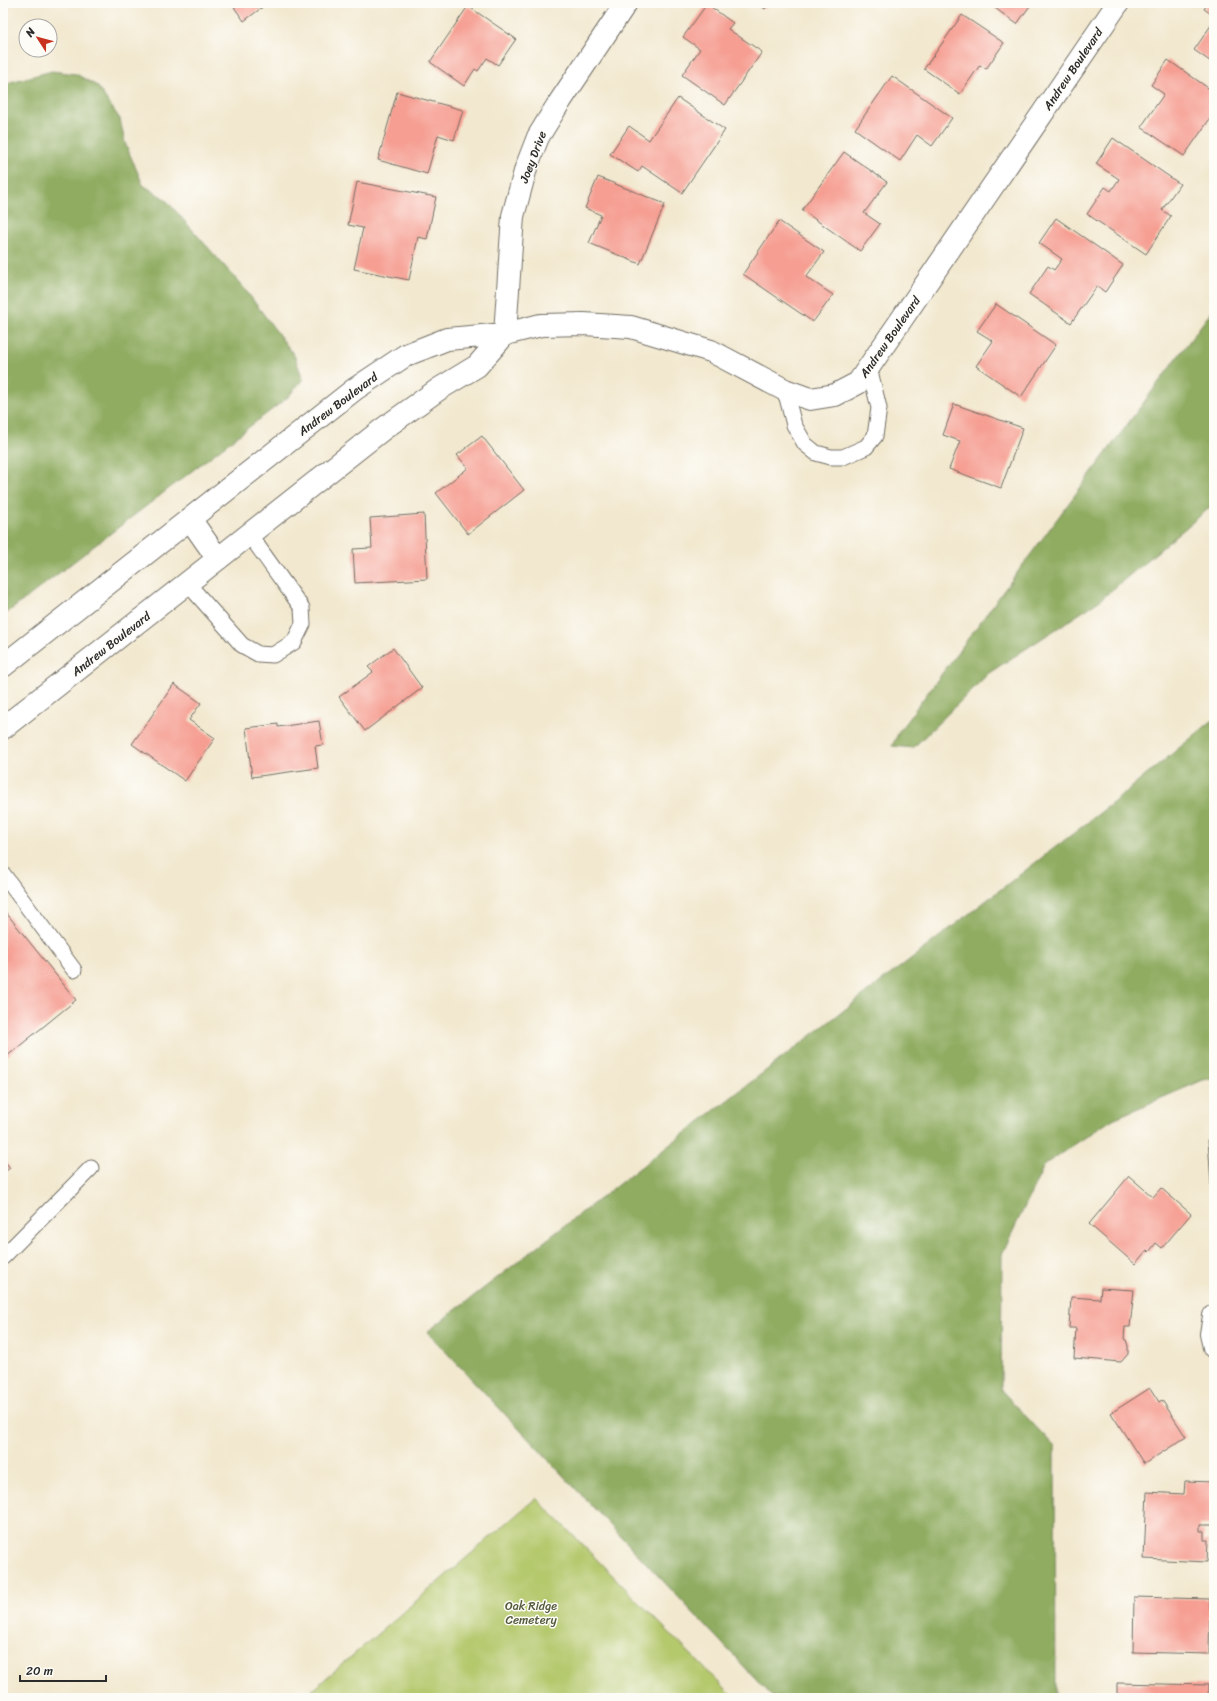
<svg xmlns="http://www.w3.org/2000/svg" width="1217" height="1701" font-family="Sriracha,sans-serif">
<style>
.green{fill:#b4c86c;stroke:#707a4c}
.forest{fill:#8fac60;stroke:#5d6c46}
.building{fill:#f69e92}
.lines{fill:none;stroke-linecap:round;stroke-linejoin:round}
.service-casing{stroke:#716d64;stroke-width:17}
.minor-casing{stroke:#716d64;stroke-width:24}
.service{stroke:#fff;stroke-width:15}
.minor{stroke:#fff;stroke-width:22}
.labels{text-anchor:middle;stroke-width:3;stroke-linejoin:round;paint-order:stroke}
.street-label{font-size:12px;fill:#2b2b2b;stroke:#fdfcf7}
.park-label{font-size:12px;fill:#545a3e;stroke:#fdfcf7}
</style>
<rect width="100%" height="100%" fill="#fdfcf7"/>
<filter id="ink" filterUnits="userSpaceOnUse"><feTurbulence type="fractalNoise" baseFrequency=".025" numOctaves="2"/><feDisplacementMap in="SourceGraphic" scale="8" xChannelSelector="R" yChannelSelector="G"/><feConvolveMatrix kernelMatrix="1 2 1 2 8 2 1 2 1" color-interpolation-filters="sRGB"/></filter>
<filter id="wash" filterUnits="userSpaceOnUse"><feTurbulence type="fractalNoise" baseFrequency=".012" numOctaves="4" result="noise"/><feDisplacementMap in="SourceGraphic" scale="16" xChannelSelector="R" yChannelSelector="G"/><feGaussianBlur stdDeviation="0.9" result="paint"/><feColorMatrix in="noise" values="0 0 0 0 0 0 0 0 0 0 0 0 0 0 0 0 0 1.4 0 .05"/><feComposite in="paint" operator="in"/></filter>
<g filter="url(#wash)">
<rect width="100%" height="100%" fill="#f2e8cf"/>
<path class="green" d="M536,1498L734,1698H303Z"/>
<path class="forest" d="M52,71L76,74L97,86L120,119L125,143L143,185L165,199L244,288L294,355L303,379L287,398L3,616V84Z
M1214,308V504L1099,601L989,673L913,748L892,746L900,730Z
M1214,719V1078L1203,1080L1113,1119L1045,1164L1002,1254L1001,1390L1055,1447L1056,1698H774L427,1332L1114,802Z"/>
<g id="blocks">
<path class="building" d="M231,3H268L244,21Z
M757,3H769L765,9Z
M988,3H1032L1017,24Z
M1208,3H1214V16L1204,9Z
M707,4L733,23L728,29L762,52L725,105L682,75L700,49L683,37Z
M468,6L516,39L498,65L487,58L478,71L475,69L464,86L430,62Z
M962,15L1004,43L986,69L980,65L960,94L924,69Z
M1214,21V64L1194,50Z
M1168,60L1214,92V113L1184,156L1141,127L1164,94L1151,85Z
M892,76L952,118L932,146L917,135L900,161L855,129Z
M397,92L463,110L454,140L438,135L427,174L378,160Z
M678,98L725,130L682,193L642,166L638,172L610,154L629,126L649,140Z
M1113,138L1180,184L1162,210L1171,216L1146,254L1087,214L1105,187L1111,191L1119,179L1096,164Z
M844,152L887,182L864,213L880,224L860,251L802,210Z
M598,177L665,204L640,264L589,243L601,215L585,208Z
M357,182L436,197L427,239L418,237L409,280L354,269L363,228L348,225Z
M1056,218L1123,265L1105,292L1097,286L1071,323L1029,294L1048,266L1054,270L1062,259L1039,243Z
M779,221L824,252L806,277L833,295L813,322L743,274Z
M996,304L1056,345L1021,397L976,366L993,341L977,331Z
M954,404L1023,428L1001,488L949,469L960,441L943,435Z
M482,436L524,490L468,534L436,493L468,468L457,455Z
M424,514L427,579L355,583L353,549L372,548L370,518Z
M393,648L422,688L365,731L339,697L373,672L368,667Z
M174,684L201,703L189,720L215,738L185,781L132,744Z
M319,721L323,745L315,746L318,768L252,777L246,728L278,724V727Z
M3,909L76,1000L6,1057L3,1053Z
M1214,1138V1185H1211L1208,1139Z
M3,1159L10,1168L3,1173Z
M1129,1176L1153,1197L1161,1188L1191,1214L1162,1248L1156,1243L1149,1252L1147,1250L1135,1264L1089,1224Z
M1101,1288L1134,1290L1130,1327H1125L1124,1339L1126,1340L1128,1346V1354L1121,1362L1074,1358L1076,1328H1069L1071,1297L1100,1299Z
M1150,1388L1159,1402L1162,1400L1186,1437L1144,1464L1111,1413Z
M1185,1481L1214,1482V1525H1200V1531H1204V1540H1208L1207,1562L1144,1559L1147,1492L1184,1494Z
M1134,1597L1210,1599L1209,1654L1133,1652Z
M1117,1683L1208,1685V1698H1117Z"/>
</g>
</g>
<g filter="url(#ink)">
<use href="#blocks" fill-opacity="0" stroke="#716d64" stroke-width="1"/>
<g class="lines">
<defs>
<path id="service" d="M785,390L794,425L805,444L816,453L831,457H843L866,447L875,436L879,408L869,367
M188,584L242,645L258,654L273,655L294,642L303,624L302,608L249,534
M3,874L74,970
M3,1257L91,1168"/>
<path id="minor" d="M505,334L513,216L526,168L538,137L557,106L626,3
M190,519L218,559
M3,666L355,389L406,355L447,339L505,334L541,325L584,324L631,327L711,351L785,390L810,399L835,395L858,383L1118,3
M3,728L383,429L439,389L477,366L505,334
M1214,1316L1211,1334L1214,1347"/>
</defs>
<use href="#service" class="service-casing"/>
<use href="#minor" class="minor-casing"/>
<use href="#service" class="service"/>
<use href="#minor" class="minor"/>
</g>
</g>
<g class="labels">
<g class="street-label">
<text transform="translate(1073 69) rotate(-56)" y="4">Andrew Boulevard</text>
<text transform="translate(533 157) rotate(-69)" y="4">Joey Drive</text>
<text transform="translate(890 337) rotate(-55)" y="4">Andrew Boulevard</text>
<text transform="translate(338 404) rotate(-37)" y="4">Andrew Boulevard</text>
<text transform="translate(111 644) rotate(-38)" y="4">Andrew Boulevard</text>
</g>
<g class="park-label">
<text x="531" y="1610">Oak Ridge<tspan x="531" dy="14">Cemetery</tspan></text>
</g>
</g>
<rect width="1217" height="1701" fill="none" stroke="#fdfcf7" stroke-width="16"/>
<g transform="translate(38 38) rotate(306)"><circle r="19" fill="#fdfcf7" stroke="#a9a8a5"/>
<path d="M0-3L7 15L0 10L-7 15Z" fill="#c8321e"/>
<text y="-6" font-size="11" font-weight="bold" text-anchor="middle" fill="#2b2b2b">N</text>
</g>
<path d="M20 1675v6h86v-6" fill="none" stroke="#2b2b2b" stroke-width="2"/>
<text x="26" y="1675" font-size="12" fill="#2b2b2b" stroke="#fdfcf7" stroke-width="3" paint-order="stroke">20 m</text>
</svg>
